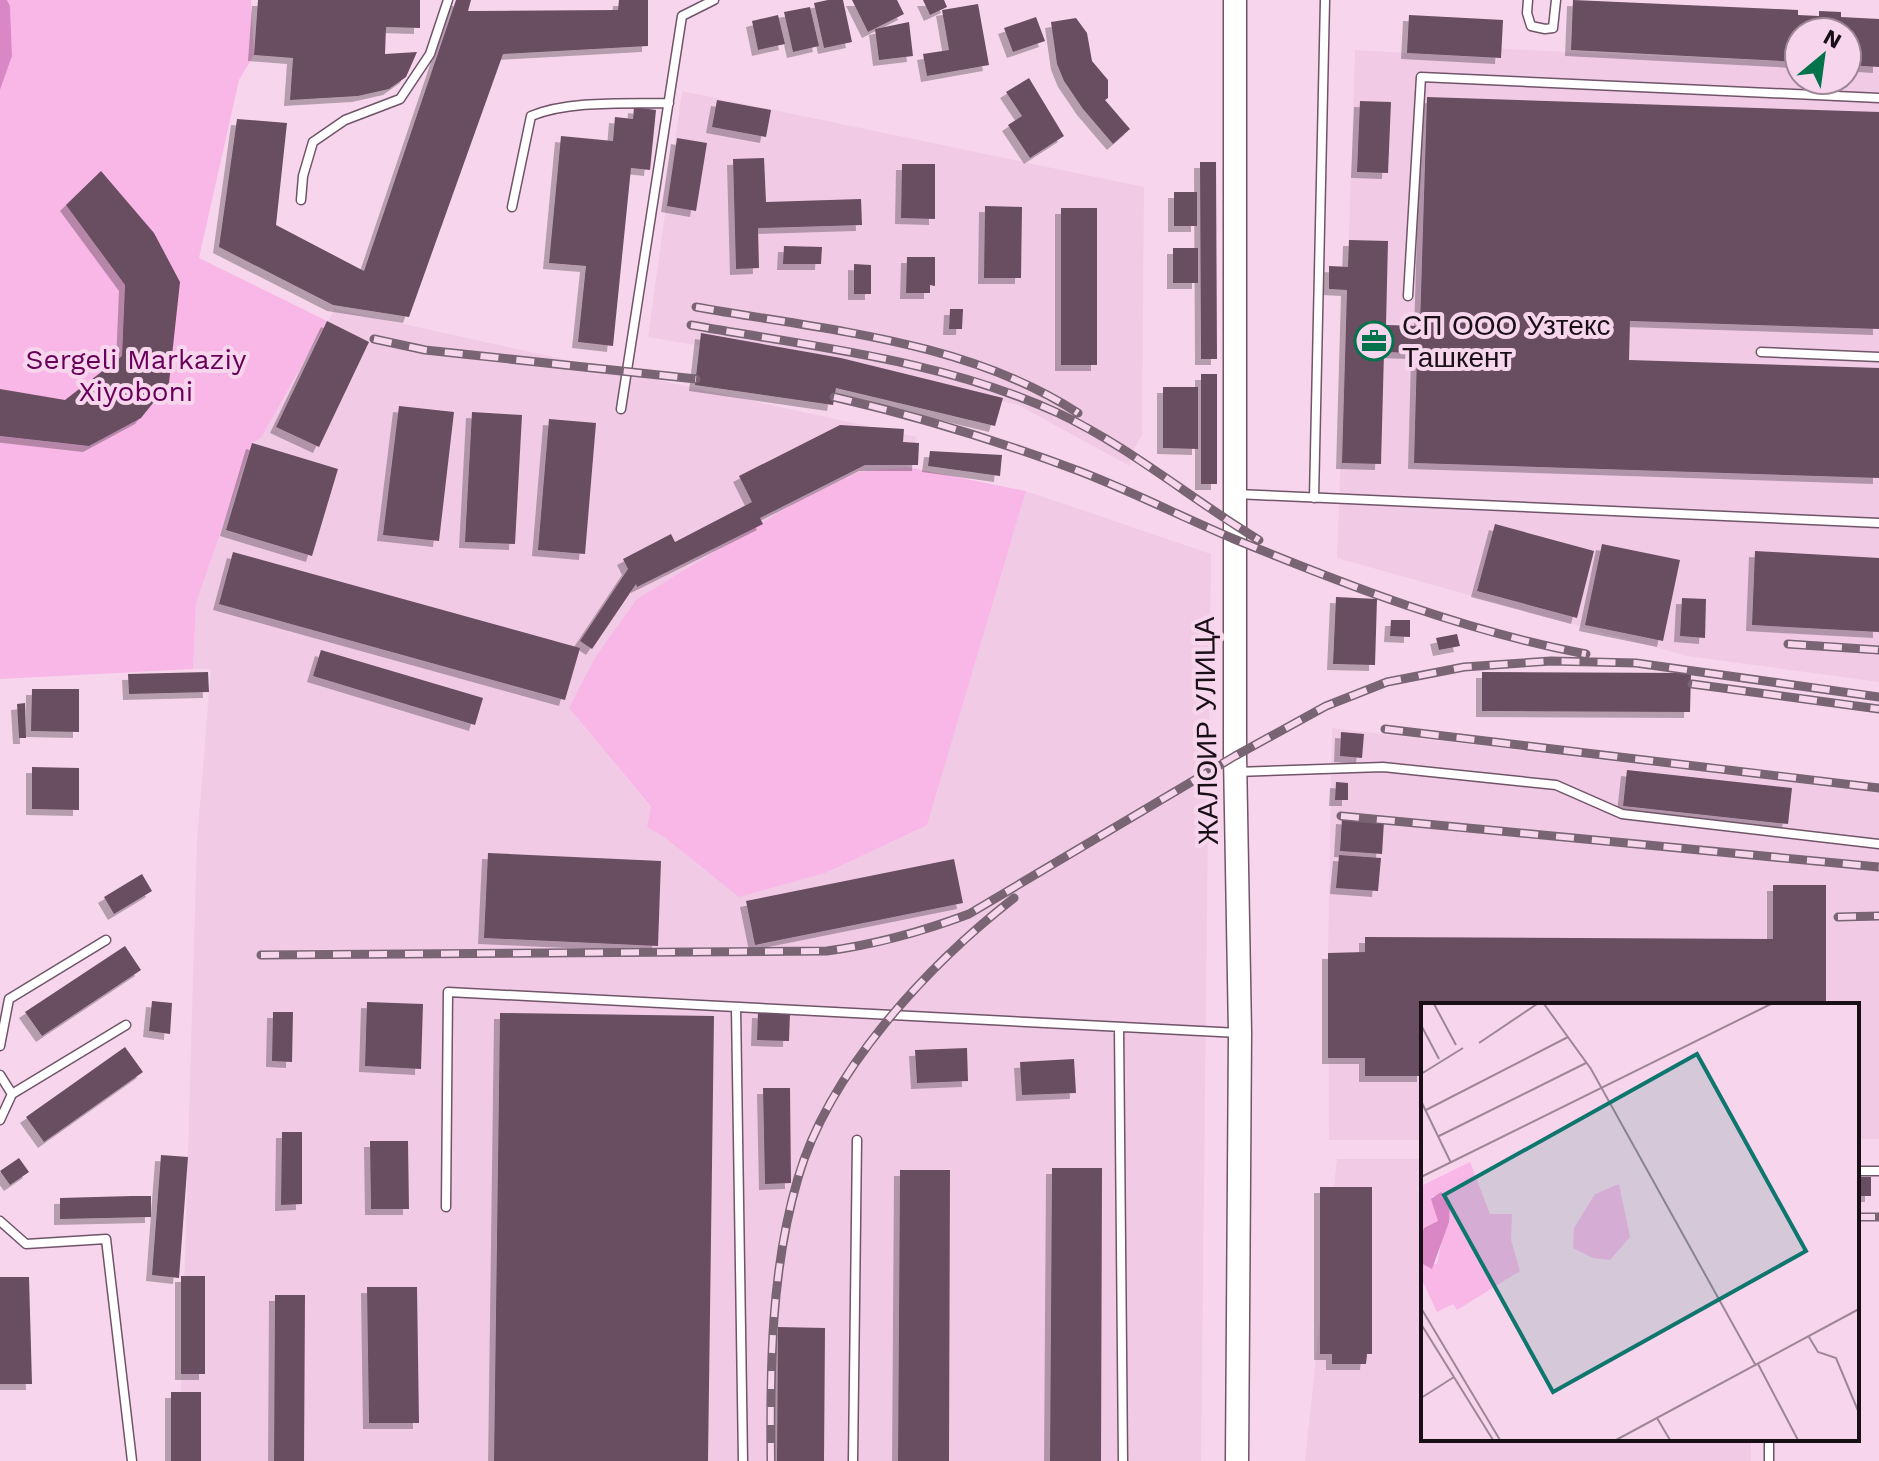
<svg xmlns="http://www.w3.org/2000/svg" width="1879" height="1461" font-family="'Work Sans',sans-serif">
<style>
.built{fill:#f1cae6}
.green{fill:#f8b7e7}
.water{fill:#da87c5}
.building{fill:#694d61;filter:url(#shadow)}
.lines{fill:none;stroke-linecap:round;stroke-linejoin:round}
.lane-casing{stroke:#705468;stroke-width:11}
.secondary-casing{stroke:#705468;stroke-width:25}
.lane{stroke:#fff;stroke-width:8}
.secondary{stroke:#fff;stroke-width:22}
.rail-casing{stroke:#786473;stroke-width:9}
.rail{stroke:#f7d6ed;stroke-width:6;stroke-dasharray:18;stroke-linecap:butt}
.labels{text-anchor:middle;stroke-width:8;stroke-linejoin:round;paint-order:stroke}
.poi-label{font-size:28px;fill:#190f17;stroke:#f7d6ed;text-anchor:start}
.park-label{font-size:28px;fill:#680059;stroke:#f7d6ed}
.street-label{font-size:28px;fill:#190f17;stroke:#f7d6ed}
.inset-road{fill:none;stroke:#9e8697;stroke-width:2}
.view{fill:#0f766e;fill-opacity:0.15;stroke:#0f766e;stroke-width:4}
.inset-edge{fill:none;stroke:#190f17;stroke-width:4}
</style>
<defs>
<filter id="shadow"><feDropShadow dx="-6" dy="6" stdDeviation="0" flood-color="#0004"/></filter>
</defs>
<rect width="100%" height="100%" fill="#f7d6ed"/>
<path class="built" d="M1409,15L1503,20L1502,49L1799,62V80H1847V65L1879,67V682L1687,656L1337,558L1347,290L1329,289V266H1348L1355,50L1407,53Z
M682,91L1144,187L1142,435L1131,454L1130,466L1018,405L925,384L648,337Z
M335,309L917,437L907,467L859,472L569,708L651,808L647,827L667,839L927,824L1026,491L1211,554L1201,1461H179L197,840L211,669H193L196,603L252,443L261,438Z
M1332,728L1879,793V1139H1857V1005H1423V1140H1329L1328,953Z
M1337,1159H1423V1439H1751V1461H1305Z"/>
<path class="green" d="M7,0H251L254,55L239,80L199,258L327,321L261,438L252,443L196,603L193,669L0,679V90L12,56L10,6Z
M907,467L1026,491L927,825L825,873L739,897L667,839L647,827L651,807L569,708L596,656L637,599L796,502L859,472Z"/>
<path class="water" d="M0,0H7L10,6L12,56L0,90Z"/>
<path class="building" d="M258,0H420V28L386,27L385,54L417,52L406,77L389,89L358,96L290,100L293,58L254,55Z
M456,0H471L468,11L618,10L619,0H648V46L503,54L409,317L333,305L219,247L237,119L287,123L276,225L364,271Z
M828,0H843L852,42L824,48L814,3Z
M852,0H897L904,14L868,32Z
M923,0H944L947,7L930,15Z
M1573,0L1798,10V15L1819,16V11L1841,12V17L1879,19V67L1847,65V32H1799V62L1571,50Z
M978,4L989,65L927,76L923,54L949,50L942,10Z
M810,7L819,46L793,52L784,12Z
M778,15L785,44L758,50L752,21Z
M1409,15L1503,20L1501,58L1407,53Z
M1036,17L1045,41L1013,52L1004,28Z
M1076,18L1087,33L1092,61L1108,80V98L1105,100L1130,129L1113,144L1083,109L1064,81L1057,64L1051,22Z
M909,22L913,56L879,60L875,29Z
M1029,78L1064,136L1030,158L1008,125L1022,116L1006,92Z
M1427,97L1879,112V329L1630,321L1629,360L1879,368V478L1414,463L1417,353L1384,352L1381,464L1342,463L1347,290L1329,289V266L1348,267L1349,240L1388,241L1386,325L1420,326Z
M717,100L771,110L766,137L712,127Z
M1360,101L1391,102L1388,173L1357,172Z
M634,107L656,110L650,170L631,168L613,346L578,342L586,266L549,263L561,136L613,141L615,117L633,119Z
M677,138L707,143L696,211L667,206Z
M764,158L766,202L861,199L862,225L758,228L759,268L736,269L733,159Z
M1200,162H1216L1217,359H1201Z
M902,164H935V219L901,218Z
M101,171L154,233L180,282L169,383L141,418L89,446L0,436V389L65,400L122,356L125,285L66,205Z
M1174,192H1197V226H1174Z
M985,206L1022,207L1021,278H984Z
M1061,208H1097V365H1061Z
M784,246L822,247L821,264H783Z
M1173,248H1198V283H1173Z
M907,257H935V286L930,285V293H906Z
M854,264L871,265V294H854Z
M950,309H963L962,329H949Z
M327,321L369,342L319,447L276,427Z
M701,333L841,358L1003,398L995,426L836,388L833,405L695,385Z
M1201,374H1217V484H1201Z
M1163,387H1198V449L1163,448Z
M399,406L454,412L439,541L383,535Z
M472,412L522,415L515,544L465,542Z
M549,419L596,423L585,554L538,550Z
M840,425L904,429L903,442L919,443L918,465H865L760,518L763,524L637,587L636,584L592,649L580,641L628,569L623,559L671,534L675,542L752,502L739,476Z
M252,443L338,469L312,556L226,530Z
M930,451L1002,455L1000,476L928,466Z
M1495,524L1594,551L1577,618L1477,591Z
M1602,544L1680,560L1663,641L1585,625Z
M1755,551L1879,558V632L1752,625Z
M233,552L580,648L565,700L219,604Z
M1336,597L1377,599L1375,665L1333,664Z
M1682,598L1706,599L1705,638L1680,636Z
M1391,620H1410V637L1390,636Z
M1457,634L1460,646L1439,650L1436,638Z
M321,650L483,698L475,725L313,676Z
M208,672L209,692L129,694L128,674Z
M1482,672L1691,673L1690,712L1482,711Z
M32,689H79V732L31,731Z
M25,703L26,738H19L17,704Z
M1341,732L1364,734L1362,758L1340,756Z
M32,767L79,768V810L32,809Z
M1627,770L1792,788L1788,824L1623,806Z
M1336,782L1348,783V800H1335Z
M1342,818L1384,821L1382,854L1340,851Z
M488,853L661,861L658,946L484,938Z
M1339,855L1381,858L1378,891L1336,888Z
M954,859L963,903L755,945L746,901Z
M142,874L152,891L114,914L104,897Z
M1773,885H1826V1005H1423V1076H1365V1058H1328V953L1365,952V937L1773,939Z
M125,946L141,970L42,1036L25,1012Z
M152,1001L172,1003L170,1034L149,1031Z
M367,1002L423,1004L421,1069L365,1066Z
M273,1012H293L292,1062L272,1061Z
M758,1012L790,1013L789,1041L757,1040Z
M500,1013L714,1016L708,1461H494Z
M125,1047L143,1072L44,1142L26,1117Z
M967,1048L968,1081L917,1083L915,1050Z
M1074,1059L1076,1093L1022,1095L1020,1062Z
M763,1088H790L791,1183L765,1184Z
M282,1132H302V1204L281,1205Z
M370,1141H408L409,1209H371Z
M161,1155L188,1157L179,1278L152,1275Z
M19,1158L29,1172L10,1185L0,1171Z
M1052,1168H1102L1101,1461H1050Z
M900,1170H950L949,1461H898Z
M1857,1177H1871V1196H1857Z
M1320,1187H1372V1354H1367L1366,1364H1332V1354H1320Z
M132,1196H151V1217L60,1219V1198Z
M181,1276H205V1374H181Z
M0,1277H29L32,1384H0Z
M367,1287H417L419,1423H369Z
M275,1295H305L304,1461H274Z
M778,1327L825,1328L824,1461H777Z
M171,1392H201V1461H171Z"/>
<g class="lines">
<defs>
<path id="lane" d="M1528,0L1527,13L1531,26L1545,29L1553,28L1556,0
M301,200L303,176L313,142L345,120L400,99L430,54L448,0
M512,207L531,116C570,100 627,104 669,103
M1408,296L1421,77L1879,98
M1761,352L1879,357
M621,409L682,16L714,0
M1236,494L1879,523
M1314,498L1325,0
M1236,772L1383,767L1556,785L1622,814L1879,844
M736,1007L743,1461
M1119,1027L1123,1461
M0,1046L9,999L106,940
M0,1075L12,1094L126,1025
M0,1120L12,1094
M1857,1171H1879
M446,1207L448,992L1239,1033
M0,1221L26,1244L106,1239L132,1461
M853,1461L857,1140
M1769,1461V1439"/>
<path id="secondary" d="M1235,0V756L1240,1033L1237,1461"/>
</defs>
<use href="#lane" class="lane-casing"/>
<use href="#secondary" class="secondary-casing"/>
<use href="#lane" class="lane"/>
<use href="#secondary" class="secondary"/>
<defs>
<path id="rail" d="M696,307C824,330 966,340 1078,413
M691,325C814,347 943,360 1058,413C1130,447 1191,499 1259,540
M374,339L425,350L696,379
M834,397C917,416 999,441 1079,471C1131,491 1182,517 1234,539C1349,586 1464,631 1586,654
M1788,644L1879,650
M1692,684L1879,709
M1385,729L1879,788
M1341,816L1879,867
M1838,917L1879,916
M261,955L827,951C878,944 921,932 969,914L1235,756L1326,706L1387,682L1464,667L1551,661L1636,663L1879,697
M1857,1217H1879
M771,1461C770,1366 771,1270 798,1178C829,1071 928,965 1014,898"/>
</defs>
<use href="#rail" class="rail-casing"/>
<use href="#rail" class="rail"/>
</g>
<defs>
<symbol id="office-ring" viewBox="-11 -11 22 22"><circle r="9.5" fill="#f7d6ed" stroke="#03734c" stroke-width="1.5"/><path d="M-6-3h4V-5.5h4V-3h4V5H-6ZM-1-4.5V-3h2v-1.5ZM-6 0V1H6V0Z" fill="#03734c"/></symbol>
</defs>
<g fill-rule="evenodd">
<use href="#office-ring" x="1352" y="319" width="44" height="44"/>
</g>
<g class="labels">
<g class="poi-label">
<text x="1402" y="335">СП ООО Узтекс<tspan x="1402" dy="32">Ташкент</tspan></text>
</g>
<g class="park-label">
<text x="136" y="369">Sergeli Markaziy<tspan x="136" dy="32">Xiyoboni</tspan></text>
</g>
<g class="street-label">
<text transform="translate(1206 731) rotate(-91)" y="10">ЖАЛОИР УЛИЦА</text>
</g>
</g>
<g transform="translate(1421 1003)">
<rect width="438" height="438" fill="#f7d6ed"/>
<path d="M49,159L69,211H91L90,237L99,268L36,307L32,301L16,309L0,275V260L16,261L29,198L11,193L17,218L0,233V183ZM198,181L209,234L189,257L172,255L152,245L153,225L174,191Z" fill="#f8b7e7"/>
<path d="M20,189L29,198L28,219L11,266L0,260V233L3,225L17,218L10,196Z" fill="#da87c5"/>
<path class="inset-road" d="M13,1L35,42M123,1L170,66L335,363M0,22L18,56M58,40L116,1M0,71L42,45M0,98L30,160M5,107L147,34M18,133L165,60M0,174L350,1M0,305L79,437M0,321L72,437M388,334L397,349L415,355L438,410M337,361L377,437M0,395L33,374M236,415L249,437M195,437L438,306"/>
<path class="view" d="M276,51L385,248L132,389L23,192Z"/>
<rect width="438" height="438" class="inset-edge"/>
</g>
<g transform="translate(1823 56) rotate(29)"><circle r="38" fill="#f7d6ed" stroke="#9e8697" stroke-width="2"/>
<path d="M0-6L14 30L0 20L-14 30Z" fill="#03734c"/>
<text y="-12" font-size="22" font-weight="bold" text-anchor="middle" fill="#190f17">N</text>
</g>
</svg>
